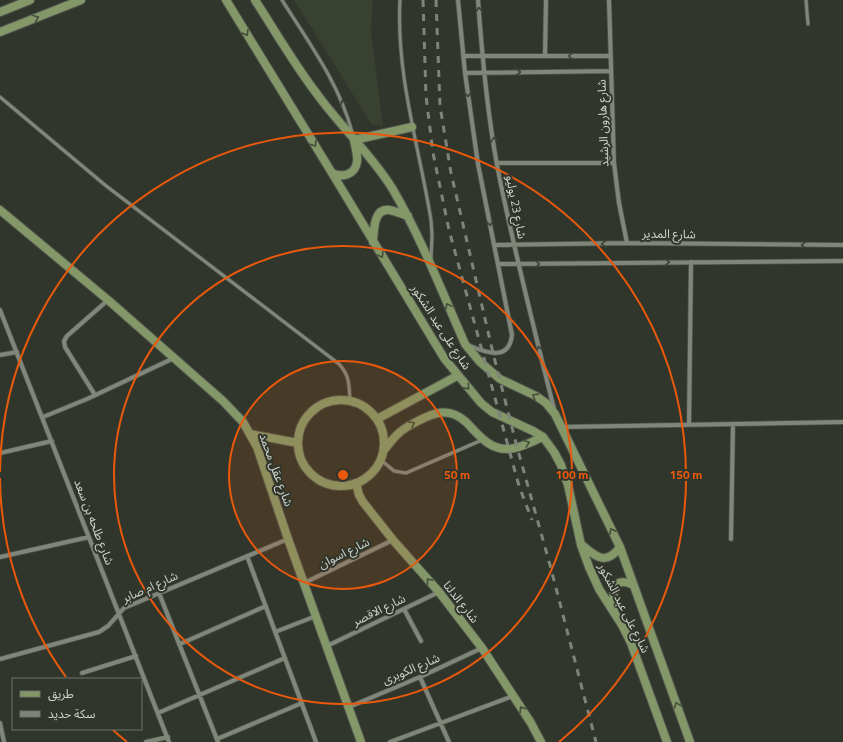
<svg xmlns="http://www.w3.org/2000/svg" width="843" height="742" font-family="'Titillium Web','Noto Sans Arabic',sans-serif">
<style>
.built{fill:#394131}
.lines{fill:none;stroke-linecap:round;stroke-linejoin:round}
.lane-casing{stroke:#50554c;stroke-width:4.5}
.street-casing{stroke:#50554c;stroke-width:5.5}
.secondary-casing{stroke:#50554c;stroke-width:10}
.lane{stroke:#80867a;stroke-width:3}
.street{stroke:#80867a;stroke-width:4}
.secondary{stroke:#839769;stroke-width:8}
.rail{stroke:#7f847b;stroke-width:3;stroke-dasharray:7 7;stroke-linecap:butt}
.oneway{stroke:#3d4238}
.oneway2{stroke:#464e3b}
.ring{fill:none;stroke:#e8590c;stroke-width:2}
.labels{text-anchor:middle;stroke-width:4;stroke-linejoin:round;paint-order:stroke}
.street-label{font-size:12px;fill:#d0d4cd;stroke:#31362c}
.centre{fill:#e8590c;stroke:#31362c;stroke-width:2}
.ring-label{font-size:12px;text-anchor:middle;font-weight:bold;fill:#e8590c;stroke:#31362c;stroke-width:4;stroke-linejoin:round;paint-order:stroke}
</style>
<rect width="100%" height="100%" fill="#31362c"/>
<path class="built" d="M294,0H373L371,32L383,126L372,125Z"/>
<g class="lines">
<defs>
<path id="lane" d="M282,0C309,43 339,83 352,132
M400,0C396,76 419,146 431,220L432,235L431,260
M806,0L808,24
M0,97L105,185L339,364C350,376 349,385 350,401
M381,460L394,471L406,473L482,440"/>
<path id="street" d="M458,0L465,73L478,164L512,335C509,361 487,353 470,346
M478,0C482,55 487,111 497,165C513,247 534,328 554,409
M609,0L614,163L619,203L627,243
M463,56H610
M545,56L546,0
M465,73L611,71
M497,163H614
M494,245L627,243L843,245
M498,264L843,261
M0,310L169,742
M0,355L17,352
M95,395L65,347L64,341L67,336L108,300
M43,417L87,399L174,358
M689,425L691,262
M561,427L843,422
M0,453L52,441
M731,539L733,424
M247,556L316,742
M0,557L89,537
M304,583L393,540
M159,593L218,742
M404,609L421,641
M275,632L316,616
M180,644L266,606
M327,646L439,592
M0,659L99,632L108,626L124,608L288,539
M82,673L136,656
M420,677L449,742
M349,707L420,677L482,648
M158,713L285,658
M0,723L4,742
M217,739L302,703
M146,742L168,737
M390,742L513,696"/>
<path id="secondary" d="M226,0L332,173L444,358L481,403L492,412L533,431L543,437L554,452L561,465L568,485L581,545L589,567L599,589L622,625L631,643L667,742
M255,0C275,31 294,64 317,94C340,126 371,154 392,188C421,237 442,292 465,344L480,362L500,379L536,396L546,403L555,414L620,547L690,742
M0,12L30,0
M0,32L81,0
M332,173C342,178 355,175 357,162C358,155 355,147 354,140L412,127
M0,210L108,300L223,401L243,422L257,447L288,539L361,742
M373,242C374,232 373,208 389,210C395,211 402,214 408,216
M298 443a43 43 0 1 1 86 0a43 43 0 1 1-86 0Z
M377,419L457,376
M250,434L298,443
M384,450C389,444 394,437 400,432C406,427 412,424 418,421C435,412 450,407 466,422C478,434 489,450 508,449C519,449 533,441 543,437
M356,483L359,495L363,502L393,540L439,592L482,648L531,723L541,742
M582,545C596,557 606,566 620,547
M614,612C613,597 610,574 633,585"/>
</defs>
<use href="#lane" class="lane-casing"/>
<use href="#street" class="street-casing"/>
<use href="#secondary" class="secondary-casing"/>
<use href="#lane" class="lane"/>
<use href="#street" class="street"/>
<use href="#secondary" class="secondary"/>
<path class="rail" d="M423,0L426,96L433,153L449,230L519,486L532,520
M436,0L440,106L451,173L493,353L517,447L550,565L596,742"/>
</g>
<defs><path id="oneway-chevron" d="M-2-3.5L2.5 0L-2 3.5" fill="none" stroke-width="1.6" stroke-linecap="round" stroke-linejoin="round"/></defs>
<g class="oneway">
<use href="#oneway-chevron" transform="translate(479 10) rotate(-95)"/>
<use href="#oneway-chevron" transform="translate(571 56) rotate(-179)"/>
<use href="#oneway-chevron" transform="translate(518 72)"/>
<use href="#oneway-chevron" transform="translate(468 94) rotate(83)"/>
<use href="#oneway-chevron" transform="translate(343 103) rotate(-112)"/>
<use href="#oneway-chevron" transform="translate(494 140) rotate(-98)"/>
<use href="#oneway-chevron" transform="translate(490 223) rotate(79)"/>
<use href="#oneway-chevron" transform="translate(604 244) rotate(179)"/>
<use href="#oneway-chevron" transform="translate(804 245) rotate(-179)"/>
<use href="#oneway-chevron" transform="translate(667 262) rotate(-1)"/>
<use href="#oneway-chevron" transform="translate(537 264) rotate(-1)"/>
<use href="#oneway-chevron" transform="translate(539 349) rotate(-104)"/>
</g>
<g class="oneway2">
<use href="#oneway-chevron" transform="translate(36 18) rotate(-21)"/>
<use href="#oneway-chevron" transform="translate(246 33) rotate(59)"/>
<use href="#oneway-chevron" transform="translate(314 144) rotate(58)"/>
<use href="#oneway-chevron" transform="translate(381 255) rotate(59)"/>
<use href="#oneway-chevron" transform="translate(448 306) rotate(-114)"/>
<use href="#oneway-chevron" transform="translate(467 387) rotate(49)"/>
<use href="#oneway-chevron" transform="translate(535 396) rotate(-148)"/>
<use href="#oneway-chevron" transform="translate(412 424) rotate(-28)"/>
<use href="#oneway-chevron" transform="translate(527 443) rotate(-20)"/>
<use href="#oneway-chevron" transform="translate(612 531) rotate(-116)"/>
<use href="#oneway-chevron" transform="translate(429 581) rotate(-131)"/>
<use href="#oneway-chevron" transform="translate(677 705) rotate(-110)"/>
<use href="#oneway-chevron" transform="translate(522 709) rotate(-123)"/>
</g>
<circle cx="343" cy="475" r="114" fill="#e8590c" fill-opacity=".12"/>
<g class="ring">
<circle cx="343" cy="475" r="114"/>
<circle cx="343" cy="475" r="229"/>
<path d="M127 742A343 343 0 0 1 113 730M66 677A343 343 0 0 1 0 478M0 472A343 343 0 1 1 559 742"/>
</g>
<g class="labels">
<g class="street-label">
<text transform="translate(603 123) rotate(-92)" y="4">شارع هارون الرشيد</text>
<text transform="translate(516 207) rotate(79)" y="4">شارع 23 يوليو</text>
<text transform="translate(669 234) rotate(1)" y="4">شارع المدير</text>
<text transform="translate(441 327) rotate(57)" y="4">شارع على عبد الشكور</text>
<text transform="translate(276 470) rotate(70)" y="4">شارع عقل محمد</text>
<text transform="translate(94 522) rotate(69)" y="4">شارع طلحه بن سعد</text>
<text transform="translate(344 553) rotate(-26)" y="4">شارع اسوان</text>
<text transform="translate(150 587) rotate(-24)" y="4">شارع ام صابر</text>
<text transform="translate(461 602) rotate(52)" y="4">شارع الدلتا</text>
<text transform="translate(624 608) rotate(63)" y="4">شارع على عبد الشكور</text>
<text transform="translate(379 610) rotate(-26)" y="4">شارع الاقصر</text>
<text transform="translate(411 669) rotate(-23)" y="4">شارع الكوبرى</text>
</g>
</g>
<circle cx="343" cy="475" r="6" class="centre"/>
<g class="ring-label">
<text x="457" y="479">50 m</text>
<text x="572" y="479">100 m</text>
<text x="686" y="479">150 m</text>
</g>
<rect x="12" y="678" width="130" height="52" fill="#31362c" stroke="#71756c"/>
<rect x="20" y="691" width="20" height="6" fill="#839769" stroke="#71756c"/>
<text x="48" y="698" font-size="12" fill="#d0d4cd">طريق</text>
<rect x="20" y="711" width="20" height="6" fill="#7f847b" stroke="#71756c"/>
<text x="48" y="718" font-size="12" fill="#d0d4cd">سكة حديد</text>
</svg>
